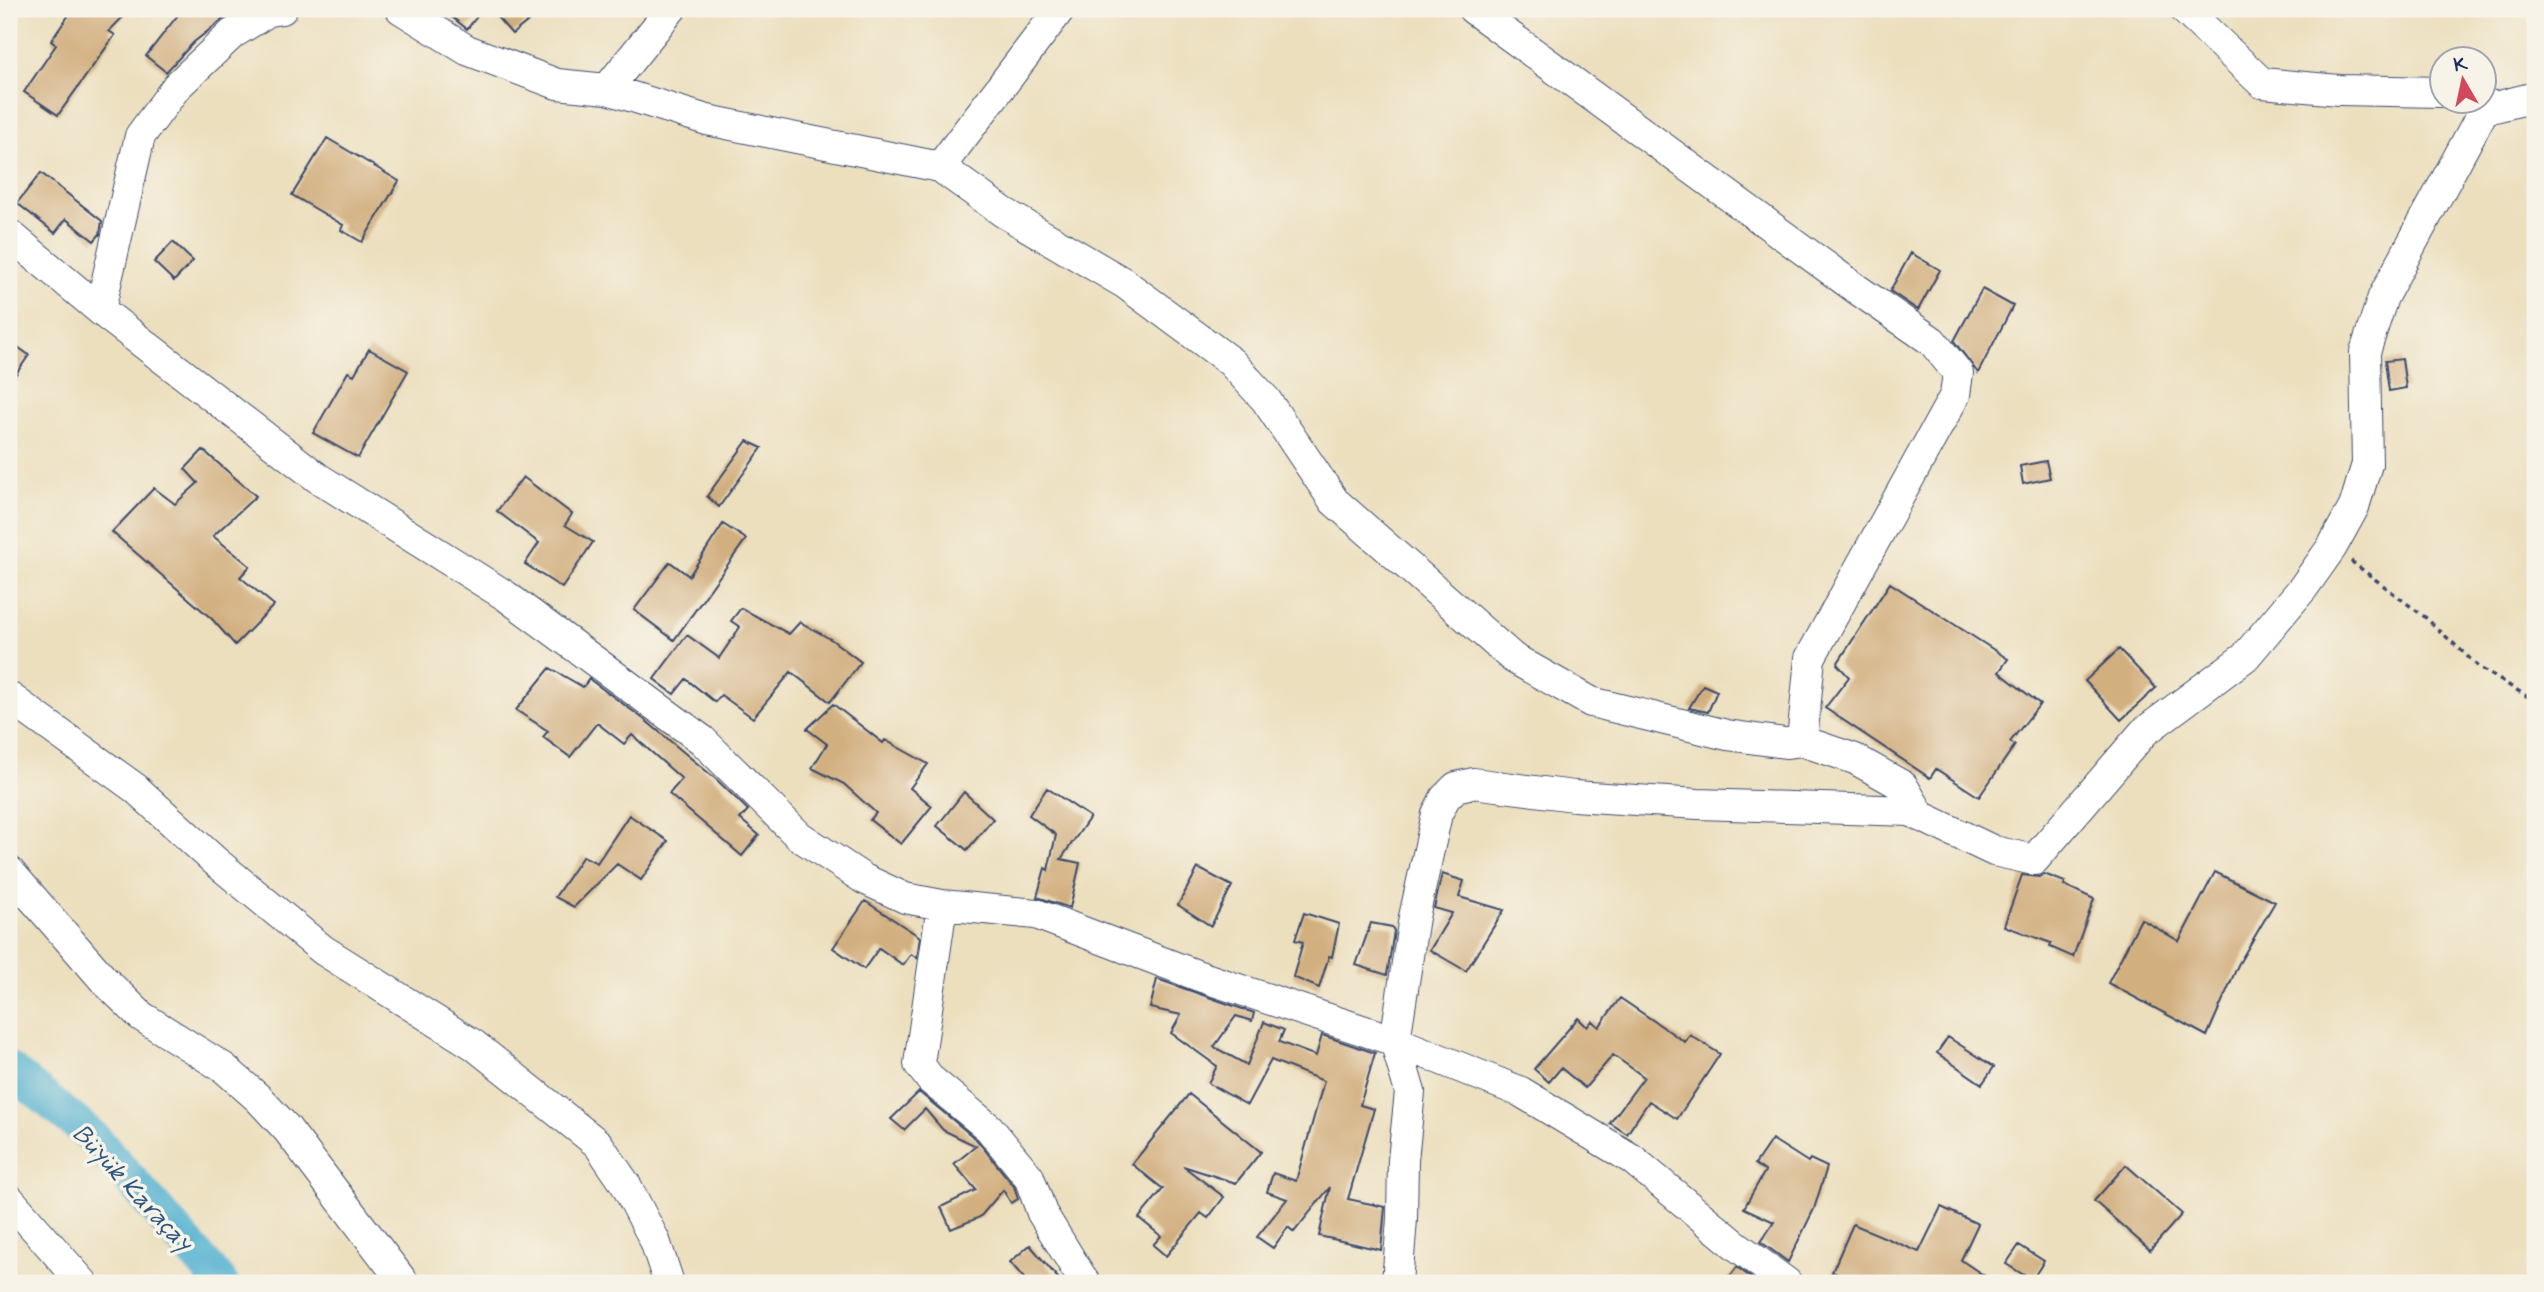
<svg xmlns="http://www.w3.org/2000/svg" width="2544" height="1292" font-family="Mynerve,sans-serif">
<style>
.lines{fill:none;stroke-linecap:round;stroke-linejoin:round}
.river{stroke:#51b0d0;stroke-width:35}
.building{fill:#d2af7f}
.minor-casing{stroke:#3a496c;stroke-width:32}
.path{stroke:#3a496c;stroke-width:3.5;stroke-dasharray:5 5;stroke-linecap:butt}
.minor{stroke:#fff;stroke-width:30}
.labels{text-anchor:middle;stroke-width:7;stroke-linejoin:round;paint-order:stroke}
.water-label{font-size:26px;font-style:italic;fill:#2b5680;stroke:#f7f3e8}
</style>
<rect width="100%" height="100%" fill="#f7f3e8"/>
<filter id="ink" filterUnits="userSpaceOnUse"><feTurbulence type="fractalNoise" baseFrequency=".0143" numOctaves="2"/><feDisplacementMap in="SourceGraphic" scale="14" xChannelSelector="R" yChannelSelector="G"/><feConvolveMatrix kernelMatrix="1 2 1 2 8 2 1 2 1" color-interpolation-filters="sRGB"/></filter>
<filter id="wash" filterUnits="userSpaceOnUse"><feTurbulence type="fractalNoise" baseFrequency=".00686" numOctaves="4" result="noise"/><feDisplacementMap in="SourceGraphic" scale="28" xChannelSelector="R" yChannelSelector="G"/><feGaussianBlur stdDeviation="1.57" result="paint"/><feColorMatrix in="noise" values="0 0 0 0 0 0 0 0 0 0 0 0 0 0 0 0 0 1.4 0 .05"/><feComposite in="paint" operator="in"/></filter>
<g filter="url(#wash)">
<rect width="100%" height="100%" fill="#ecdfbe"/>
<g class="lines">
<path class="river" d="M9,1069L93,1137L221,1283"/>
</g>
<g id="blocks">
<path class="building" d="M73,9H131L109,31L115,35L58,115L24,92L56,45L51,41Z
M187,9H236L194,42L166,72L146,56L178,15Z
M442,9H483L467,29Z
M490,9H543L512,34Z
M327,138L399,181L362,242L341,230L343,225L292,195Z
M41,173L102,221L100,234L94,241L66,219L55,233L17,203Z
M173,242L193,261L174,281L154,262Z
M1911,253L1940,270L1918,310L1890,291Z
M1982,289L2013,306L1978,373L1954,341Z
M9,341L29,355L9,384Z
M369,349L408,371L358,458L313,433L348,372L354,375Z
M2402,359L2406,388L2389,391L2385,361Z
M747,441L762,448L719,507L707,496Z
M203,450L256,496L213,536L250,566L240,577L274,605L235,645L212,619L112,532L154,488L175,504L198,483L185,469Z
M2046,461L2050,478L2023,484L2020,466Z
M523,477L572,514L565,525L593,542L562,588L525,564L539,543L497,511Z
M723,524L746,539L674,640L634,610L670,562L689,576Z
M1890,583L2008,659L1999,672L2040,704L2010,742L2015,745L1979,797L1936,769L1930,778L1825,708L1849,677L1837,664Z
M741,608L789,634L800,622L832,640L861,662L830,702L791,672L753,718L721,695L715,702L686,679L674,694L654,679L687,635L719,658L740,627L731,621Z
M2119,649L2156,688L2121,720L2085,681Z
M550,668L583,687L589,679L645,720L717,780L748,810L740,819L759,835L742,856L669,794L682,779L632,735L624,744L597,723L570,757L543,737L548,731L516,710Z
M1703,685L1717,691L1708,712L1689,708Z
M833,704L883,743L885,740L928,764L910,788L932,806L901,844L870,820L876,813L844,784L812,768L827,744L807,729Z
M1047,788L1090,817L1061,859L1080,863L1070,908L1037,897L1045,868L1048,870L1056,835L1029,815Z
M964,792L993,819L967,850L937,826Z
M629,815L668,841L641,880L617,864L574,907L555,897L583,856L597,863Z
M1198,868L1232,886L1211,926L1178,905Z
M2215,872L2275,902L2238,965L2207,1036L2108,983L2141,919L2179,941Z
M1442,874L1464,881L1459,897L1504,910L1466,971L1430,950L1452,913L1434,908Z
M2044,874L2065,882L2064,885L2094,899L2073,957L2050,947L2051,943L2004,926L2022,875L2039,877Z
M865,901L920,937L917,958L911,954L903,965L879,948L864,969L833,948Z
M1304,913L1339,924L1332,957L1329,956L1319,988L1293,977L1303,942L1295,940Z
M1371,923L1392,927L1394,931L1387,975L1356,965Z
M1157,979L1254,1013L1252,1021L1236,1016L1214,1047L1247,1065L1264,1022L1284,1030L1279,1042L1316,1056L1322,1035L1375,1053L1360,1105L1374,1109L1348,1199L1385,1207L1381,1250L1319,1236L1330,1187L1294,1232L1288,1227L1273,1248L1257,1237L1287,1199L1267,1192L1273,1173L1296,1181L1324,1081L1271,1060L1247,1105L1208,1083L1217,1066L1171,1033L1181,1015L1150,1008Z
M1620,998L1685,1042L1690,1035L1720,1054L1677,1119L1649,1101L1627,1134L1610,1123L1644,1077L1613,1055L1585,1088L1561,1068L1549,1082L1534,1069L1578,1018L1587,1027L1592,1021L1599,1027Z
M1948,1037L1994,1067L1982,1084L1937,1053Z
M919,1092L977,1140L1014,1186L1018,1199L1011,1203L1003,1190L980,1217L951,1229L941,1207L976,1190L954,1164L976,1146L943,1130L925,1109L904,1130L891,1119Z
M1189,1094L1261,1152L1236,1183L1183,1166L1224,1197L1208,1218L1201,1213L1166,1256L1153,1245L1161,1236L1139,1218L1163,1189L1132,1164Z
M1772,1139L1808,1162L1810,1159L1827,1167L1814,1209L1788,1262L1761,1242L1774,1222L1744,1208L1765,1171L1755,1164Z
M2126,1165L2182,1214L2150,1250L2094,1201Z
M1941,1207L1978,1224L1961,1260L1995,1283H1858L1832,1272L1853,1224L1919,1252Z
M1030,1245L1062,1283H1028L1010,1262Z
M2019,1245L2044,1261L2032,1280L2006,1264Z
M1737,1267L1758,1283H1725Z"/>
</g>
</g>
<g filter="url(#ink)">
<use href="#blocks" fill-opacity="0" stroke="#3a496c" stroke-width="2"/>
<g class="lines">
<defs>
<path id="minor" d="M401,9L467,50L557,84L607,89L707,120L940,167L1003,212L1124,283L1231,362L1266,400L1334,501L1513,658L1591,702L1727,735L1785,743L1802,741L1855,759L1903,786L1920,815
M1473,9L1858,290L1932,341L1958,373L1955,395L1810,658L1802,741
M2184,9L2262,83L2339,90L2442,92
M607,89L671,9
M2480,102L2495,107L2535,97
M940,167L1060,9
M9,234L100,310L318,478L506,596L702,740L799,836L864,879L905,898L942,905L1036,914L1199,976L1395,1041L1521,1092L1632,1159L1733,1243L1787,1283
M100,310L140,136L177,86L232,34L269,11L282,9
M9,697L135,788L215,861L323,950L474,1045L598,1144L626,1185L655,1241L669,1283
M9,871L104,980L141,1016L224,1068L258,1098L287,1129L404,1283
M942,905L919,1064L931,1080L989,1128L1029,1177L1042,1213L1085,1283
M9,1199L83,1283
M1397,1283L1402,1219L1403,1160L1410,1092L1395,1041L1414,917L1437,814L1445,798L1456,787L1473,783L1574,796L1698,804L1910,811L1994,851L2034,860L2144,732L2245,657L2303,588L2332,547L2354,507L2367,464L2365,352L2383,297L2487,104"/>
</defs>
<use href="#minor" class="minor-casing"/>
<path class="path" d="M2351,561L2426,618L2480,668L2535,701"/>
<use href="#minor" class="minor"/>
</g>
</g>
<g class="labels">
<g class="water-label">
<text transform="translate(133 1187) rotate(47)" y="9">Büyük Karaçay</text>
</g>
</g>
<rect width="2544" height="1292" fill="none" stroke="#f7f3e8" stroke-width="35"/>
<g transform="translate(2463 80) rotate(351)"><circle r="33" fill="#f7f3e8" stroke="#9fa5b1" stroke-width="2"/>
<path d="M0-5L12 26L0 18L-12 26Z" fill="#d1495b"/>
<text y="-10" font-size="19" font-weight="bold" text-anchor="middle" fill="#1b2f5e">K</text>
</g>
</svg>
